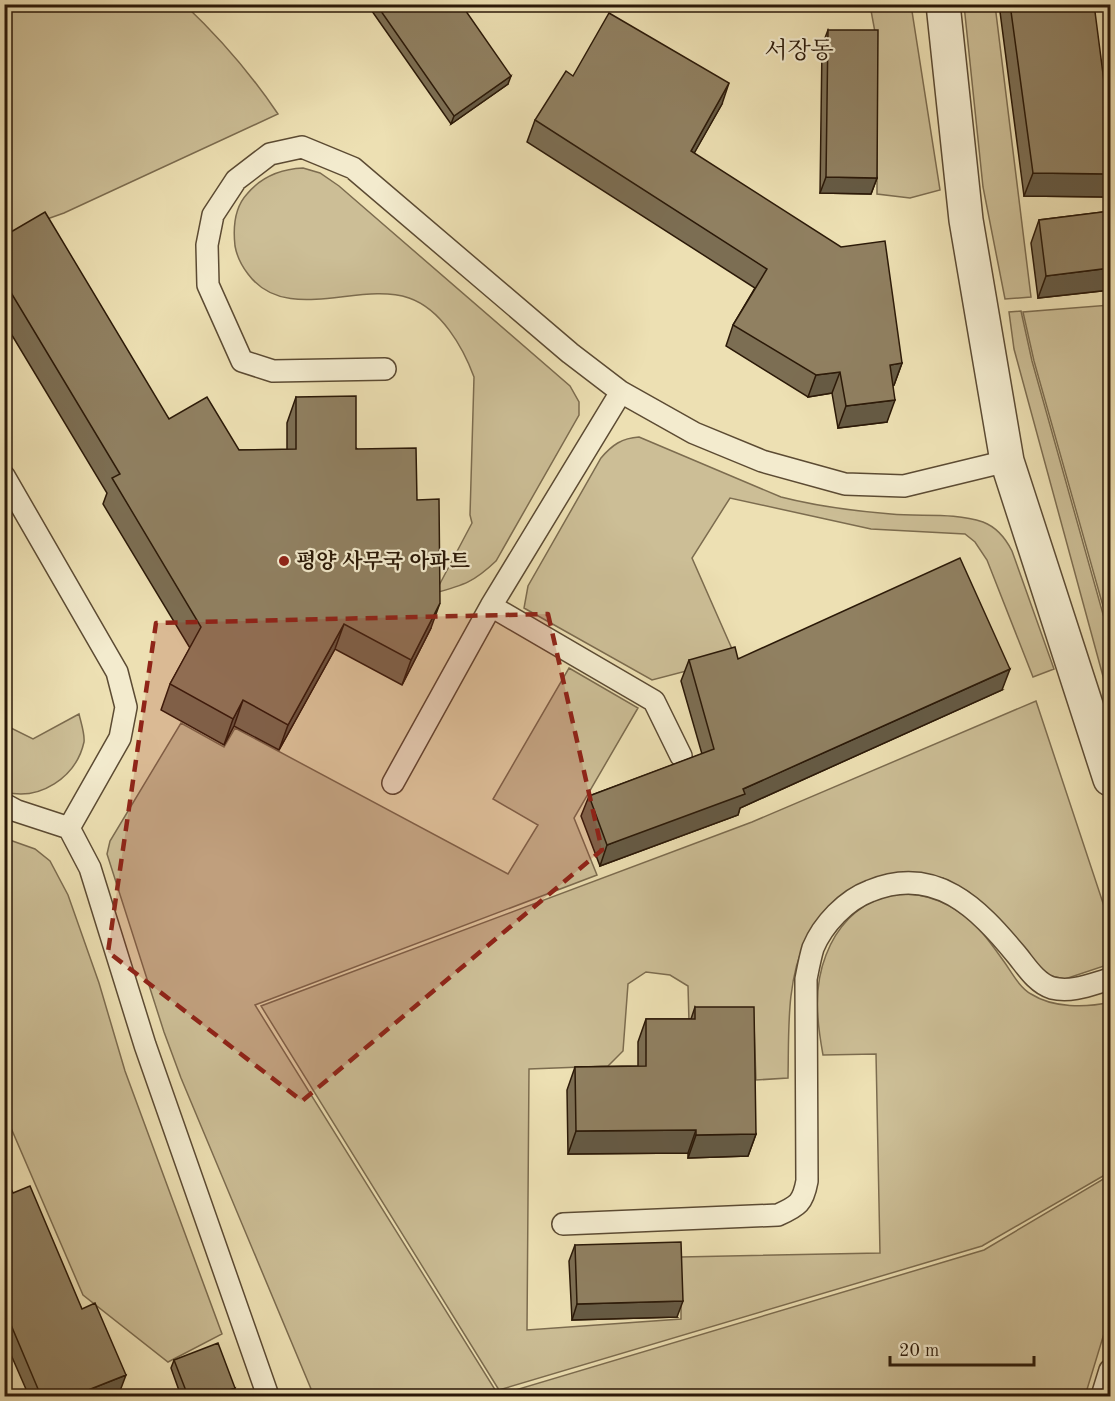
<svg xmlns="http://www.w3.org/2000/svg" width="1115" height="1401" font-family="'Old Standard TT','Noto Serif KR',serif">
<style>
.green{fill:#ccbe96;stroke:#7c6c4f;stroke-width:1.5}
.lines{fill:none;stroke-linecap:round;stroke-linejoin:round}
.service-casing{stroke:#5c4b33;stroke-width:24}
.tertiary-casing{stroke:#5c4b33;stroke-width:36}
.service{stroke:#f3ebce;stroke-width:21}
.tertiary{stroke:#f3ebce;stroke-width:33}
.wall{fill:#7c6e53;stroke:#2b1908;stroke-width:1.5}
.shaded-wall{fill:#655a44;stroke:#2b1908;stroke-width:1.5}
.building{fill:#908061;stroke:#2b1908;stroke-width:1.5}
.marked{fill:#8f2418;fill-opacity:0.2;stroke:#8f2418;stroke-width:4.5;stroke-dasharray:12 8;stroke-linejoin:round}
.poi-dot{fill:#8f2418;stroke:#f3ebce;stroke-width:2}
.labels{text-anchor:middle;stroke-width:4.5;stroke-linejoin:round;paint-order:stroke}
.poi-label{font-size:21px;font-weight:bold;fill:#2b1908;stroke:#f3ebce;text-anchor:start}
.quarter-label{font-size:24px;fill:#2b1908;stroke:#f3ebce}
</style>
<rect width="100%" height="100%" fill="#ede0b3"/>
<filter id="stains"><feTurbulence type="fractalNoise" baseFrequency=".00333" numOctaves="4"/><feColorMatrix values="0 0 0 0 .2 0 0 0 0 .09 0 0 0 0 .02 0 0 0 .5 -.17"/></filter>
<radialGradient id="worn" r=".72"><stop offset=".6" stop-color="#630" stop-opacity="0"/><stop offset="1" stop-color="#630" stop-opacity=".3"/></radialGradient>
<path class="green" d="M4,5H185C220,38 251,74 278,114L64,213L5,234Z
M870,5H911L940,190L910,198L877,194V43Z
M964,5H995L1031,297L1005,299L983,187Z
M303,168L320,173L339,186L570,386L579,402V415L496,561C474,582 464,585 435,593L472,523L470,515L474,377C463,347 441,309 409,298C358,281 286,325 248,274C241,265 237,257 235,246C233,228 235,207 247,194C262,176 281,169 303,168Z
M1110,305V631L1034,361L1023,312Z
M1021,311L1032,361L1110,639V702L1014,349L1009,312Z
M639,437L781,497C816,506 854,511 891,514C920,517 954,512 983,522C996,527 1006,539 1012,551L1054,669L1033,677L987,560L975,542L965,534L871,529L730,498L692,558L736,658L652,680L524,608L528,586L601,458C612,445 622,438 639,437Z
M569,668L638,708L574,818L597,875L255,1005L499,1396H314L181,1078L164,1032L107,854L110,841L181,723L224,747L235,728L508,874L538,825L493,799Z
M1036,701L1107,915L1104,966L1065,979L1051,976L1036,966L992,912L969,892L943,878L916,873L806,940C786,981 789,1032 788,1078L756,1080L754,1024L689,1022L688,986L670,975L646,972L628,984L623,1051L608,1066L529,1069L527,1330L681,1319V1257L880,1253L876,1054L823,1055C817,1022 813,988 826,955C848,897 906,876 959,912C978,924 992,945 1005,963C1012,973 1020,988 1031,994C1053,1008 1086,1008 1110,1002V1172L982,1246L499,1390L261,1006L752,822Z
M79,714C81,723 85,734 84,742C76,778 39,801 5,792V725L33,739Z
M4,838L35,849L50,861L68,895L99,983L125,1071L222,1334L168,1362L83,1295L5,1114Z
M1110,1175V1314L1085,1396H505L502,1394L984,1250Z"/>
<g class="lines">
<defs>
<path id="service" d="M385,369L273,371L242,361L208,285L207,245L213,215L236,180L270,154L302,147L353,168L570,353L621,392L694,433L762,461L845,484L904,486L1007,461
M4,476L117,672L126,707L120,738L69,828L90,868L145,1045L268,1396
M491,606L654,701L681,756
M393,783L491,606L621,392
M4,804L17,811L69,828
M563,1224L778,1215C798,1206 803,1203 807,1181L806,979C808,969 810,958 813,948C823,924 846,900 870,891C935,864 978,908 1016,954C1026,966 1036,983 1052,988C1072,993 1092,984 1110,979
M1102,1396L1110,1370"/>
<path id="tertiary" d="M943,4L966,220L1007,461L1110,779"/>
</defs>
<use href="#service" class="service-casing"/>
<use href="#tertiary" class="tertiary-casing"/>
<use href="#service" class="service"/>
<use href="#tertiary" class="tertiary"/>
</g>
<path class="wall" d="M367,4H461L508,84L451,124Z
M999,4H1094L1108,197L1024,196Z
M828,30L877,178L871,194L820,193L822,46Z
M722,104L694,153L902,363L894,385H893L887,422L838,428L832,393L808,397L726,346L733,325L755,288L527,142L535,120Z
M1110,211V290L1038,298L1031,243L1039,220Z
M4,236L169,419L239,450H287V423L296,397L417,500L431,628L402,685L335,649L279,750L234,726L224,745L161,710L170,684L190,648L103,504L107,493L4,322Z
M738,659L1002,690L740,808L738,815L600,866L581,816L589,796L702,754L681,681L689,660Z
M695,1007L756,1134L748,1156L688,1158V1153L568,1154L567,1090L575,1067L638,1066V1042L646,1019H691Z
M13,1193L82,1309L120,1391L106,1396H29L5,1341Z
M575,1245L677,1317L572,1320L569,1261Z
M174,1360L232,1396H181L171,1368Z"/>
<path class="shaded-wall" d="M511,76L508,84L451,124L454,116Z
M729,83L722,104L683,173L691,151Z
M1033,173L1110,174V191L1108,197L1024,196Z
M826,177L877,178L871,194L820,193Z
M1110,268V290L1038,298L1046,276Z
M902,363L894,385L882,387L890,365Z
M840,372L832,393L808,397L816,375Z
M895,400L887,422L838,428L846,406Z
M440,603L431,628L402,685L411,660Z
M344,624L335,649L279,750L288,725Z
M1010,669L1002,690L740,808L738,815L600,866L607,845L743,789Z
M243,700L234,726L224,745L233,719Z
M696,1130L688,1153L568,1154L576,1131Z
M756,1134L748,1156L688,1158L696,1135Z
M683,1301L677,1317L572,1320L577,1304Z
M11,1325L5,1341L4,1327Z
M126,1375L120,1391L106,1396H73Z
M235,1388L231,1396H212Z"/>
<path class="building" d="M376,4H461L511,76L454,116Z
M1010,4H1094L1110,128V174L1033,173Z
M609,13L729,83L691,151L841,247L885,241L902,363L890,365L895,400L846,406L840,372L816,375L733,325L767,269L535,120L566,71L573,76Z
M828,30H878L877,178L826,177Z
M1110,211V268L1046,276L1039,220Z
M45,212L169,419L207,397L239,450L296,449V397L356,396V449L416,448L417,500L439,499L440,603L411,660L344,624L288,725L243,700L233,719L170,684L201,627L112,478L120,474L4,281V236Z
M960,558L1010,669L743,789L745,794L607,845L589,796L714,749L689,660L735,647L738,659Z
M695,1007H754L756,1134L696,1135V1130L576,1131L575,1067L646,1066V1019H695Z
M4,1174L13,1193L30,1186L82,1309L95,1303L126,1375L73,1396H41L11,1325L4,1327Z
M681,1242L683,1301L577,1304L575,1245Z
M218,1343L235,1388L212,1396H188L174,1360Z"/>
<path class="marked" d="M548,614L602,850L302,1101L108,952L156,623Z"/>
<circle class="poi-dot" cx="284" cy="561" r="6"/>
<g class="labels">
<g class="poi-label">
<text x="296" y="568">평양 사무국 아파트</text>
</g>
<g class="quarter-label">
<text x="799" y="58">서장동</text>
</g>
</g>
<rect width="1115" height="1401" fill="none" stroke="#ede0b3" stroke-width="24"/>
<rect x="6" y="6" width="1103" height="1389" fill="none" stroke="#2b1908" stroke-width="3"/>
<rect x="12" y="12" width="1091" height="1377" fill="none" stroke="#2b1908" stroke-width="1.5"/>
<path d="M890 1356v9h144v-9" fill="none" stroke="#2b1908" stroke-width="3"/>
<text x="899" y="1356" font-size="18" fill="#2b1908" stroke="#f3ebce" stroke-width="4.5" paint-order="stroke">20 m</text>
<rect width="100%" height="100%" filter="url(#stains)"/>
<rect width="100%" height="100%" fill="url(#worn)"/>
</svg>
